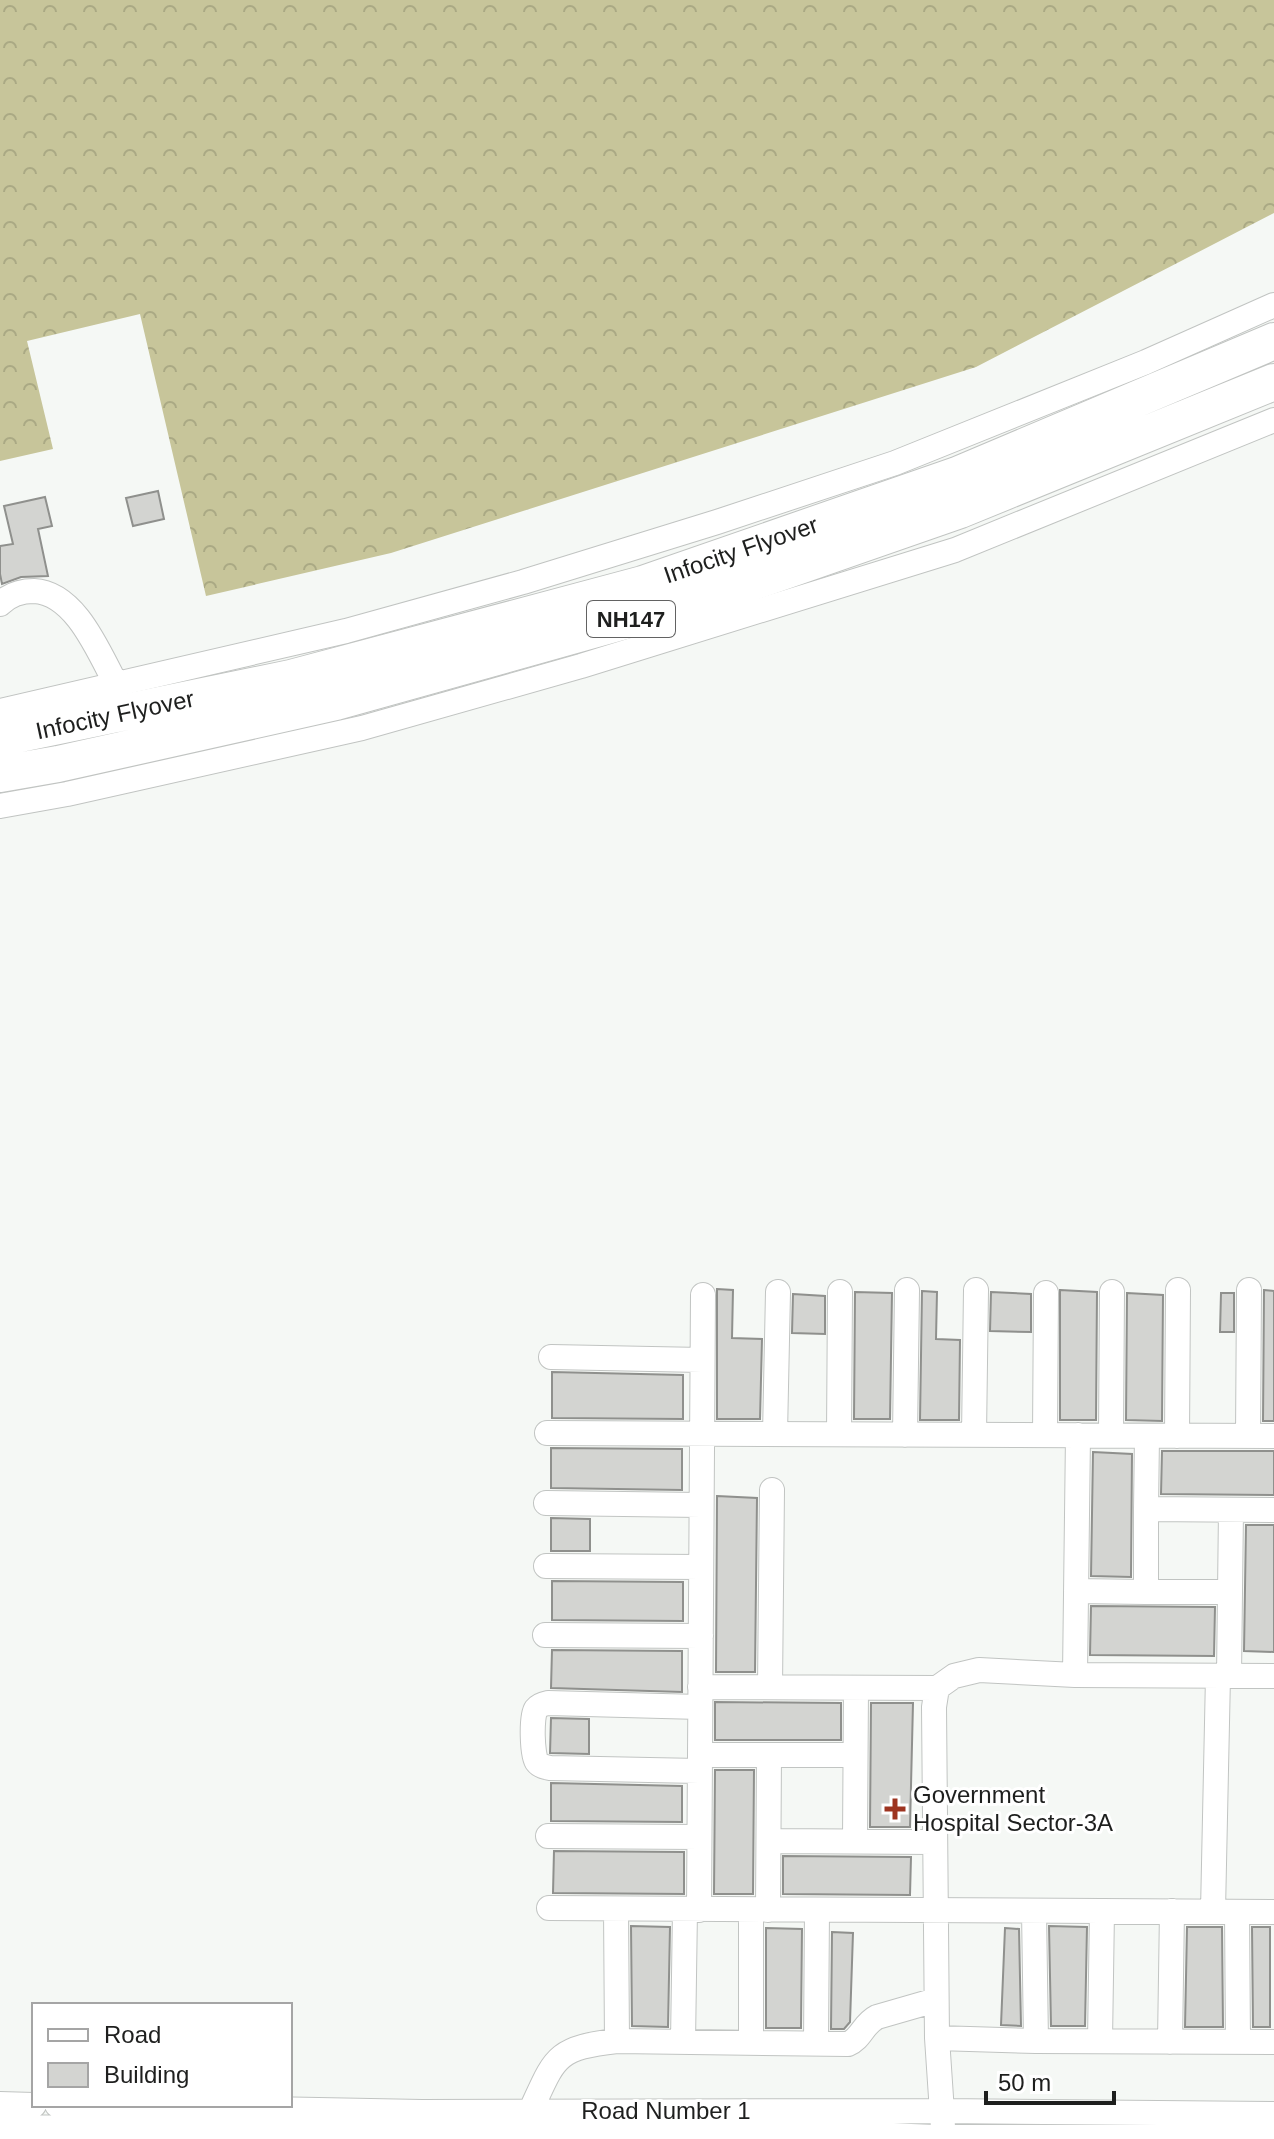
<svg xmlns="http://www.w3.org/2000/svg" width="1274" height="2139" font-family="Helvetica,sans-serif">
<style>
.forest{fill:url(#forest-crowns)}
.building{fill:#d3d4d1;stroke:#8f908d;stroke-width:2}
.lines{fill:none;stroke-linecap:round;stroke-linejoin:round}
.minor-casing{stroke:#c1c4c2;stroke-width:26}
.highway-casing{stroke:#c1c4c2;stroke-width:38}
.minor{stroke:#fff;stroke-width:24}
.highway{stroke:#fff;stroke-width:36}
.poi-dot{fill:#9d3420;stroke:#fff;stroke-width:3}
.labels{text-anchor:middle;stroke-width:6;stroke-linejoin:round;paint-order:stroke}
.shield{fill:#fff;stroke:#626262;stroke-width:2}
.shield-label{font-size:22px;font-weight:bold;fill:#1e1f1e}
.street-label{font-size:24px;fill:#1e1f1e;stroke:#fff}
.poi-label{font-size:24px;fill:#1e1f1e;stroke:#fff;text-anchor:start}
</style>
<defs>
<pattern id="forest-crowns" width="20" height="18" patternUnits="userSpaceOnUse" patternTransform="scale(2)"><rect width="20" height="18" fill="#c7c59a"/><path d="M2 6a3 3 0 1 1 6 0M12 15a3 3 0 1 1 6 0" fill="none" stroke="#aaa984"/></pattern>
</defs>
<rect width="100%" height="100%" fill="#f5f8f5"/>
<path class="forest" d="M0,0H1274V213L976,367L391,553L206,596L140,314L27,341L53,449L0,461Z"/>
<path class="building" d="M158,491L164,519L133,526L126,498Z
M45,497L52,526L38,529L48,576L21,577L2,584L0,574V546L13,544L4,506Z
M717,1289L733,1290L732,1338L762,1339L760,1419H717Z
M1060,1290L1097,1292L1096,1420H1060Z
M1264,1290L1274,1291V1421H1263Z
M922,1291L937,1292L936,1339L960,1340L959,1420H920Z
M855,1292L892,1293L890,1419H854Z
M991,1292L1031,1294V1332L990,1331Z
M1127,1293L1163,1295L1162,1421L1126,1420Z
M1221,1293H1234V1332H1220Z
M793,1294L825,1296V1334L792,1333Z
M552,1372L683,1375V1419L552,1418Z
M551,1448L682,1449V1490L551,1488Z
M1162,1451H1274V1495L1161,1494Z
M1093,1452L1132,1454L1131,1577L1091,1576Z
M717,1496L757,1498L755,1672H716Z
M551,1518L590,1519V1551H551Z
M1246,1525H1274V1652L1244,1651Z
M552,1581L683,1582V1621L552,1620Z
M1091,1606L1215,1607L1214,1656L1090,1655Z
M552,1650L682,1651V1692L551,1688Z
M715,1702L841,1703V1740H715Z
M871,1703H913L910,1827H870Z
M551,1718L589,1719V1754L550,1753Z
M715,1770H754L753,1894H714Z
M551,1783L682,1786V1822L551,1821Z
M554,1851L684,1852V1894L553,1893Z
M783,1856L911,1857L910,1895L783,1894Z
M631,1926L670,1927L668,2027L632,2026Z
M1049,1926L1087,1927L1085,2026H1051Z
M1187,1927H1222L1223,2027H1185Z
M1252,1927H1270V2027H1253Z
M766,1928L802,1929L801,2028H766Z
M1005,1928L1019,1929L1021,2026L1001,2025Z
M832,1932L853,1933L850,2022L844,2029H831Z"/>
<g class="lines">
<defs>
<path id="minor" d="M0,604C9,595 21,591 34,591C76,593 99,653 117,686
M0,711L346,631L523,582L717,522L895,463L1146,362L1274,305
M0,806L67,794L362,728L581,666L955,550L1274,420
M551,1357L702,1360
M547,1433L1274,1436
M775,1434L778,1292
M839,1434L840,1292
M905,1435L907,1290
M974,1435L976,1290
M1045,1435L1046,1293
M1111,1435L1112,1292
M1147,1436L1146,1509L1274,1510
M1177,1436L1178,1290
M1248,1436L1249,1290
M546,1503L701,1505
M546,1566L701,1567
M1076,1591L1146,1592V1509
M1146,1592H1230L1229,1676
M1230,1592L1231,1510
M545,1635L701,1636
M1075,1675L1078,1435
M700,1687L937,1688
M770,1687L772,1490
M700,1755H769L768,1910
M769,1755H855
M699,1771L550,1768C545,1767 540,1766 537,1762C532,1756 531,1716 536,1709C539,1705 543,1704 548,1703L700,1707
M548,1836L699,1837
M769,1841L934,1842
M855,1841L856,1688
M549,1908L1274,1912
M616,1909L617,2041
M699,1910L703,1295
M751,1910V2042
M1034,1911L1036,2041
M1213,1911L1218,1676
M1237,1912L1238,2042
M937,2038L1036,2041L1274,2042
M1100,2041L1102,1911
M683,2042L685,1910
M1170,2042L1172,1911
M816,2043L817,1910
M0,2104L34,2105
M57,2105L422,2112L942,2111L1274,2114
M530,2112C555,2058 554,2048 617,2041L848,2044C861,2039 863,2024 877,2017L936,2000
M0,2127L887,2135L934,2137H1274
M943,2127L937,2038L934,1707L937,1688L954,1676L979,1670L1075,1675L1274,1676"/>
<path id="highway" d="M0,738L291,678L643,584L957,475L1274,341
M0,774L58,764L336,702L707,598L960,510L1274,382"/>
</defs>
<use href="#minor" class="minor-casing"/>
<use href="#highway" class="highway-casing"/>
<use href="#minor" class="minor"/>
<use href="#highway" class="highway"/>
</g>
<path class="poi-dot" d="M891 1797h8v8h8v8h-8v8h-8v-8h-8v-8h8z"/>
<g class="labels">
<rect class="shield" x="587" y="601" width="88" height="36" rx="6"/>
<g class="shield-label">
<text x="631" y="627">NH147</text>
</g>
<g class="street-label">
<text transform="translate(741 550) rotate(-19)" y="8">Infocity Flyover</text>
<text transform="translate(115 715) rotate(-12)" y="8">Infocity Flyover</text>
<text x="666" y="2119">Road Number 1</text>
</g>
<g class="poi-label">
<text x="913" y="1803">Government<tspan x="913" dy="28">Hospital Sector-3A</tspan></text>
</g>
</g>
<rect x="32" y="2003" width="260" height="104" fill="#ffffff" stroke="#a5a5a5" stroke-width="2"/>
<rect x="48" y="2029" width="40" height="12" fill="#ffffff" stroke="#a5a5a5" stroke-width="2"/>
<text x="104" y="2043" font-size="24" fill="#1e1f1e">Road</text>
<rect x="48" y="2063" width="40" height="24" fill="#d3d4d1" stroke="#a5a5a5" stroke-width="2"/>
<text x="104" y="2083" font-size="24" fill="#1e1f1e">Building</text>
<path d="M986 2091v12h128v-12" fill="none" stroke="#1e1f1e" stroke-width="4"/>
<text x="998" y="2091" font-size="24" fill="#1e1f1e" stroke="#ffffff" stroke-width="6" paint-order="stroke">50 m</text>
</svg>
